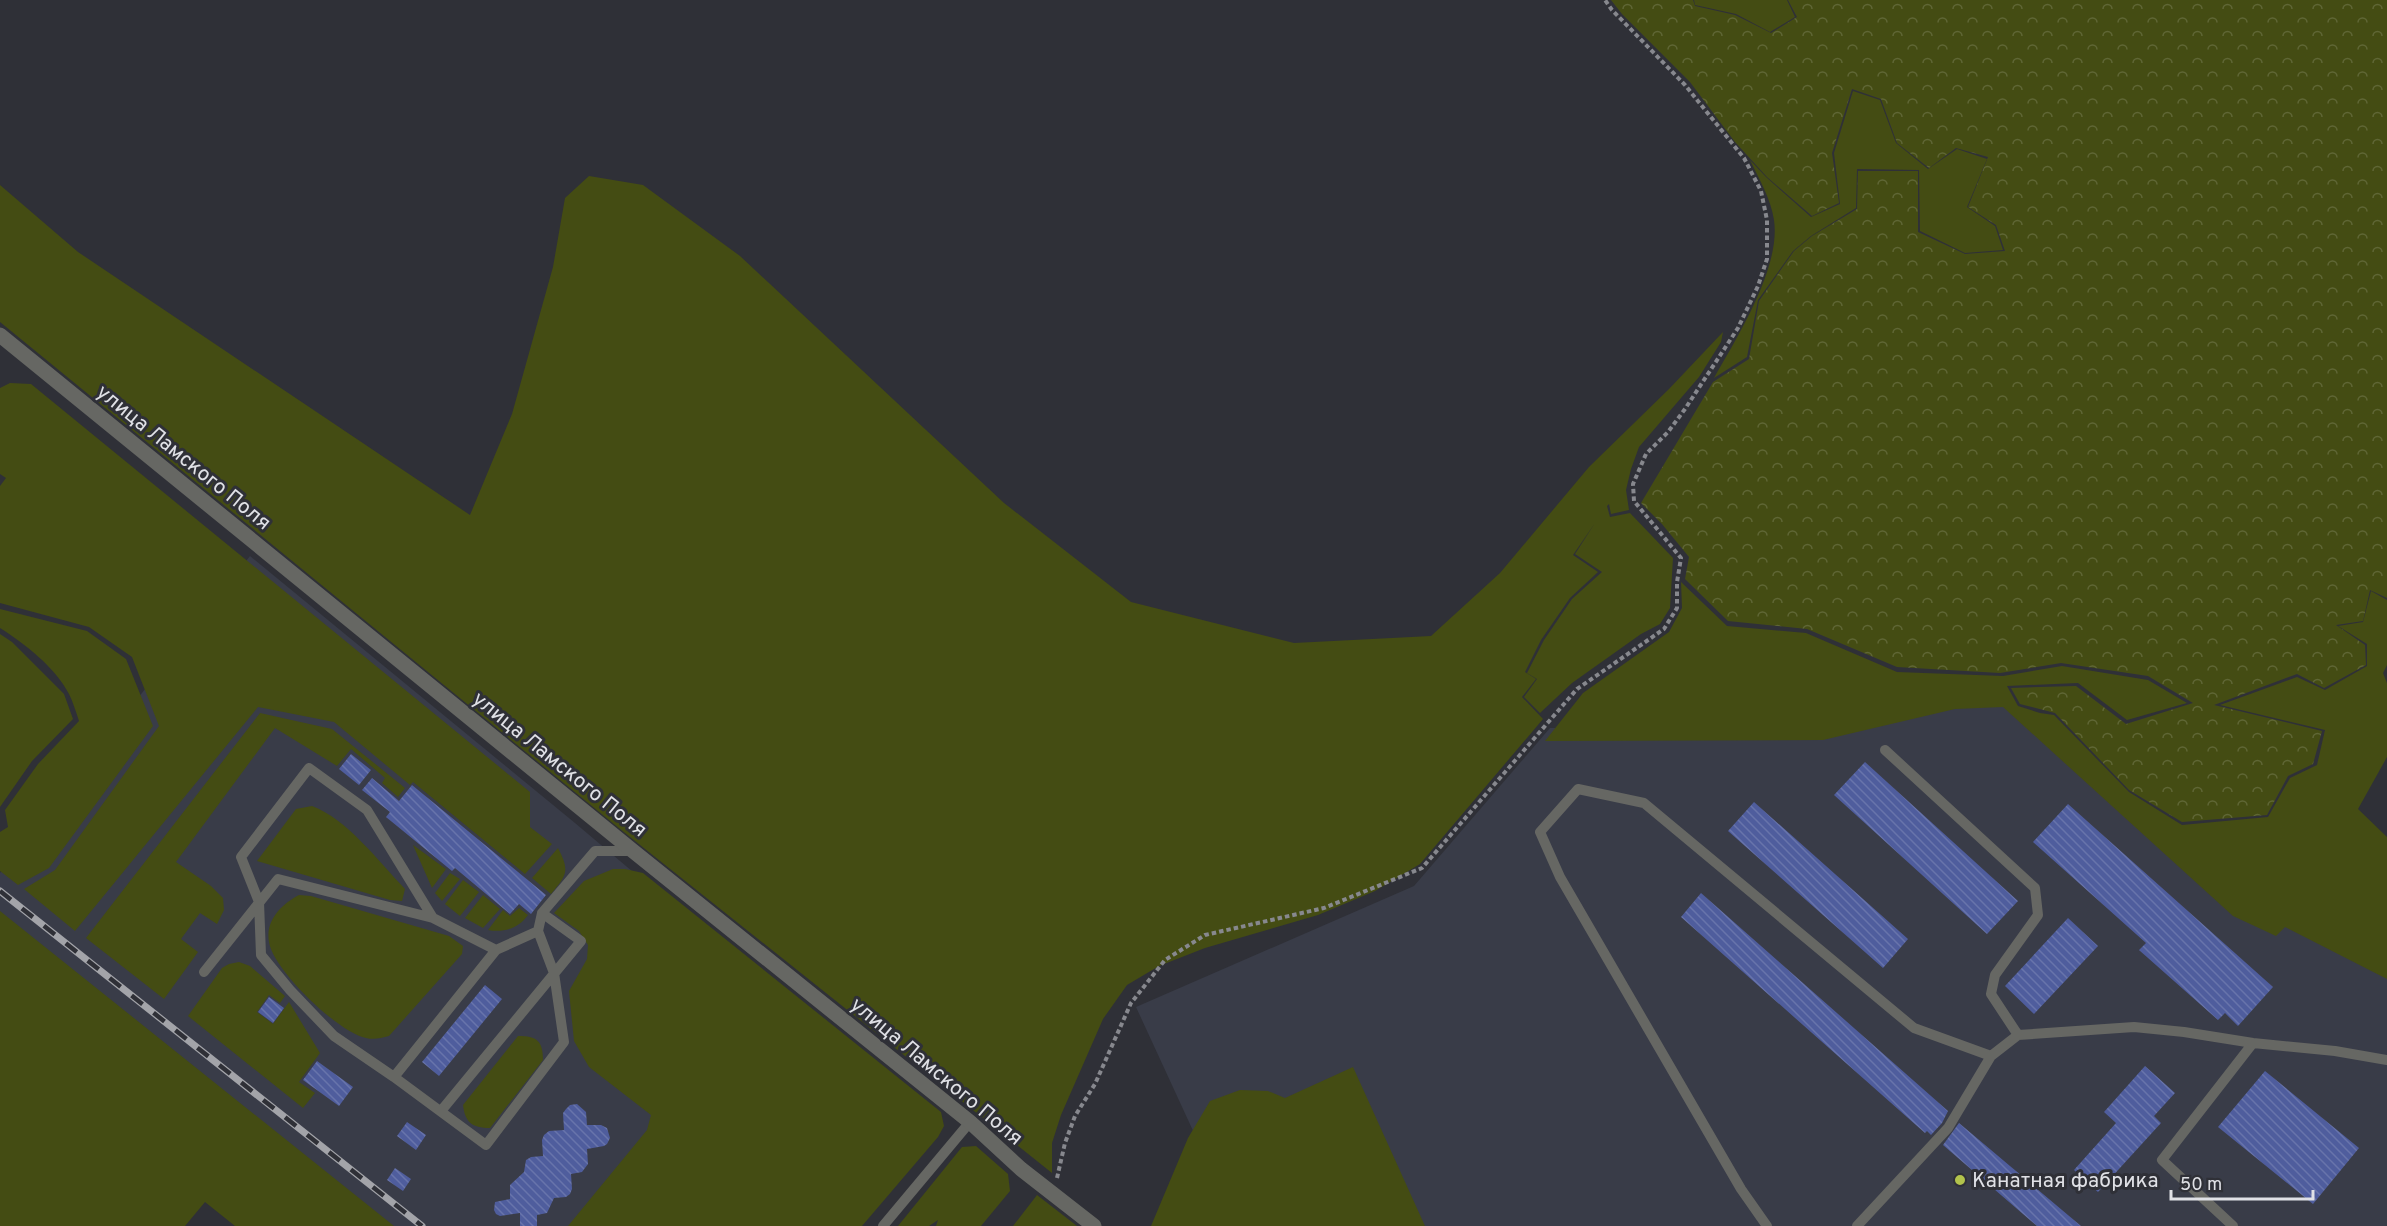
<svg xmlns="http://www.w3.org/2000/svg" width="2387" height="1226" font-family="Overpass,sans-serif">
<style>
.built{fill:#393c48}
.green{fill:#444c13}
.forest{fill:url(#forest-crowns)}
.building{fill:url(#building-back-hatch)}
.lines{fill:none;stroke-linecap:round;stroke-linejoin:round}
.path{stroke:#87888e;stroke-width:4;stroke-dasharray:4.5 3;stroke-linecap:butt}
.lane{stroke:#666763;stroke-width:10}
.street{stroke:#666763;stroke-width:15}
.rail-casing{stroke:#a3a4a9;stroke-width:7}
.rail{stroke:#2f3037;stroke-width:4.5;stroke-dasharray:14;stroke-linecap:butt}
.poi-dot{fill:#b2c34c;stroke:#2f3037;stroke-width:2}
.labels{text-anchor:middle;stroke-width:6;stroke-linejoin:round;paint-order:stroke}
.street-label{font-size:21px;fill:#e0e1e6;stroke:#2f3037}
.poi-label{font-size:21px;fill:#e0e1e6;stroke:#2f3037;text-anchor:start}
</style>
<defs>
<pattern id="forest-crowns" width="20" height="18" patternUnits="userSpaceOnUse" patternTransform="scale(1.5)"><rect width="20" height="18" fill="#444c13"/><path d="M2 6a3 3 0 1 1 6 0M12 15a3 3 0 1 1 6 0" fill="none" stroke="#5f6635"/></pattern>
<pattern id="building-back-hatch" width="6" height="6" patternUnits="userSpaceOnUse" patternTransform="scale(1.5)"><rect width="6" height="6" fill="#4f5d9d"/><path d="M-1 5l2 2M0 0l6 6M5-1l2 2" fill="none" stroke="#6874ab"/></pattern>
</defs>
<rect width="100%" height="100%" fill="#2f3037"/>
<path class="built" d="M250,556L575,823L914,1109L817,1226H340L0,960V873Z
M2006,697L2246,907L2387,966V1226H1419L1195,1135L1136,1007L1414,886L1550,728H1792Z"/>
<path class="green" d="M1694,0H1787L1795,17L1770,32L1736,14L1695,5Z
M1853,91L1880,100L1896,143L1928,169L1957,149L1987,159L1967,207L1995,226L2003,250L1965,253L1920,231L1919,170L1857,169L1856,208L1811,236L1793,251L1758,300L1747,357L1714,378C1737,337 1781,268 1774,220C1771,199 1759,179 1750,160L1766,177L1811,217L1840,204L1834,153Z
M589,176L643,185L740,256L1004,503L1131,602L1294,643L1431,636L1500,573L1589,467L1669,389L1723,332L1721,342L1699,377L1639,447L1631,469L1626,490L1629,510L1611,514L1609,504L1607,506L1610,517L1630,513L1673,558L1670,608L1660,624L1641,634L1572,683L1540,713L1524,697L1537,679L1527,673L1544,640L1572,599L1602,572L1575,554L1595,523L1573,555L1598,572L1570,598L1541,640L1525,672L1536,679L1522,697L1543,719L1420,864L1375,891L1318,915L1205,948L1159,966L1127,985L1103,1019L1061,1115L1052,1143V1173L620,829L0,322V185L78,252L470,515L512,414L553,267L565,198Z
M10,383L31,384L530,792V827L552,844L525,874L413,782L410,785L334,722L258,707L75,931L24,889L55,870L159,726L132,657L89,627L0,603V486L6,478L0,474V388Z
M1681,582L1727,626L1806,633L1897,672L2003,676L2062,666L2148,680L2187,703L2127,720L2078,683L2007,686L2018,706L2040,713L2054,715L2129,792L2182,825L2268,817L2290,778L2317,765L2325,730L2220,705L2297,677L2325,690L2367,666V644L2338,626L2363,622L2371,591L2387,600V665L2383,673L2387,683V757L2358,809L2387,837V979L2285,927L2276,936L2233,916L2003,707L1955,709L1823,740L1545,741L1583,693L1669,632L1682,608Z
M0,609L87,631L126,659L153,726L49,868L18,885L0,871V832L8,827L5,810L38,764L79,721C76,712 73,702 69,694C55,667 25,644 0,628Z
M0,634L12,642L64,694L73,719L32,761L0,807Z
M260,713L332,729L405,788L398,797L382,783L385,778L351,749L337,766L275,728L176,862L211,886L223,898L224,910L217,924L200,913L181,939L198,952L164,999L86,938Z
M312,806C347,819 378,861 405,889L402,901L390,900L257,861L296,809Z
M413,845L446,869L432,888Z
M558,848C570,871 567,875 551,894L532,878Z
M613,869H625L643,873L941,1112L944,1126L938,1137L862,1226H568L647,1130L651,1115L589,1067L574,1041L569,991L587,959L588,945L579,931L554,913L584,881Z
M450,873L460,879L442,901L435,893Z
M463,880L479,892L460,916L445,904Z
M299,895L311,896L449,936L463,946L462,954L389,1036C381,1038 374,1040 366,1038C339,1033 273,970 269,942C265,920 282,904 299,895Z
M483,895L500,909L483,928L465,918Z
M519,908L528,915C519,928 504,933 488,930L503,910L510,916Z
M0,911L394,1226H235L205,1202L185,1226H0Z
M239,962L250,966L285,996L280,1003L269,995L257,1012L273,1024L289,1002L320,1053L299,1082L315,1093L303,1108L188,1016L222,968L229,964Z
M518,1036C537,1036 543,1041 543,1060L490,1128C472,1128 465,1122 463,1105Z
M1353,1067L1425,1226H1151L1188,1138L1210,1101L1240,1090L1268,1091L1285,1098Z
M976,1146L1008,1174L1010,1191L981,1226H936L938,1220L929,1226H898L962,1147Z
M1037,1195L1077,1226H1013Z"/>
<path class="forest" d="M1611,0H1693L1695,6L1735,15L1771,33L1797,17L1788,0H2387V598L2370,590L2363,621L2336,625L2365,645L2366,665L2324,688L2297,674L2214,705L2322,731L2313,764L2288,776L2267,815L2182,822L2129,790L2055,713L2020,704L2011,688L2076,686L2126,724L2193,703L2148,676L2061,663L2000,673L1897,667L1807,629L1728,621L1685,579L1689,557L1662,524L1641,503L1713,382L1749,359L1759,301L1794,251L1812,236L1857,209L1858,171H1918V232L1965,254L2005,251L1996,225L1968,207L1988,157L1956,148L1929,168L1897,143L1881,99L1852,89L1832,153L1839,203L1812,216L1767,177L1735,142L1690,82L1622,14Z"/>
<path class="building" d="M351,754L371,770L359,785L339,769Z
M1865,762L2018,901L1987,934L1834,795Z
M372,778L399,801L412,785L546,895L531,914L519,904L510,914L455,868L452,871L386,817L390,812L362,790Z
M1754,802L1908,939L1883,968L1728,831Z
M2068,804L2273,987L2238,1026L2225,1013L2218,1020L2139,950L2146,943L2033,842Z
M1701,893L1948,1111L1942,1123L1931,1135L1927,1131L1925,1133L1681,917Z
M2068,918L2098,946L2034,1014L2005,986Z
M485,985L502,999L439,1076L422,1062Z
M269,997L284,1008L273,1023L258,1012Z
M317,1061L353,1087L339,1106L303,1080Z
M2145,1066L2175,1093L2154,1116L2161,1123L2098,1192L2074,1170L2116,1123L2104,1112Z
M2265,1071L2359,1148L2313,1204L2218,1127Z
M577,1104L586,1112L587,1125H601L607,1128L610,1138L607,1144L604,1146L587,1149L588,1164L582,1172L571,1174L572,1189L570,1194L566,1197L554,1198L547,1213L537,1215V1226H520V1213L500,1216L496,1214L494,1210L495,1202L510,1199V1185L524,1172L526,1160L531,1157L543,1156L542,1140L544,1135L549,1131L564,1130L563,1113L566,1109L570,1105Z
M407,1122L426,1135L416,1150L397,1136Z
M1959,1123L2081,1226H2037L1943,1145Z
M395,1168L411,1179L403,1191L387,1180Z"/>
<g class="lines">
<path class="path" d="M1057,1178L1065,1143L1075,1116L1095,1084L1131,1003L1165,960L1205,935L1324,908L1422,868L1577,689L1664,629L1677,608V582L1681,558L1634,501L1633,484L1646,454L1668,432L1685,409L1738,328L1758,286L1767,259V220L1761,191L1744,158L1685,85L1612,10L1605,0"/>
<path class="lane" d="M1885,750L2035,888L2038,915L1995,975L1991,994L2018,1035
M433,918L367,810L309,768L241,857L259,902L261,955L290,990L334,1036L394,1077L486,1145L564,1042L554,973L538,931
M204,972L278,879L433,918L496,950L538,931L542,913L595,851H633
M394,1077L496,950
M441,1111L581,941L542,913
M883,1226L970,1122
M1767,1226L1741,1189L1560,877L1540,832L1578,789L1644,803L1914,1028L1991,1056
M1857,1226L1948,1128L1991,1056L2018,1035L2134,1027L2184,1032L2253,1043L2335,1051L2387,1060
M2233,1226L2162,1160L2253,1043"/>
<path class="street" d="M0,335L633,851L970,1122L1021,1169L1094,1226"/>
<defs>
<path id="rail" d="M0,891L422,1226"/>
</defs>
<use href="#rail" class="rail-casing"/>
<use href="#rail" class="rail"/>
</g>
<circle class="poi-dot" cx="1960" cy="1180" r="6"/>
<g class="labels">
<g class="street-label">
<text transform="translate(184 457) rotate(39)" y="7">улица Ламского Поля</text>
<text transform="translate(560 764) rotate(39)" y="7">улица Ламского Поля</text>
<text transform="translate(937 1071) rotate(40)" y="7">улица Ламского Поля</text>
</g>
<g class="poi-label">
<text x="1972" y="1187">Канатная фабрика</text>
</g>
</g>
<path d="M2171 1190v9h142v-9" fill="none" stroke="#e0e1e6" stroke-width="3"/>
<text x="2180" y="1190" font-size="18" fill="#e0e1e6" stroke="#2f3037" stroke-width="4.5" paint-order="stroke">50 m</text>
</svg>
